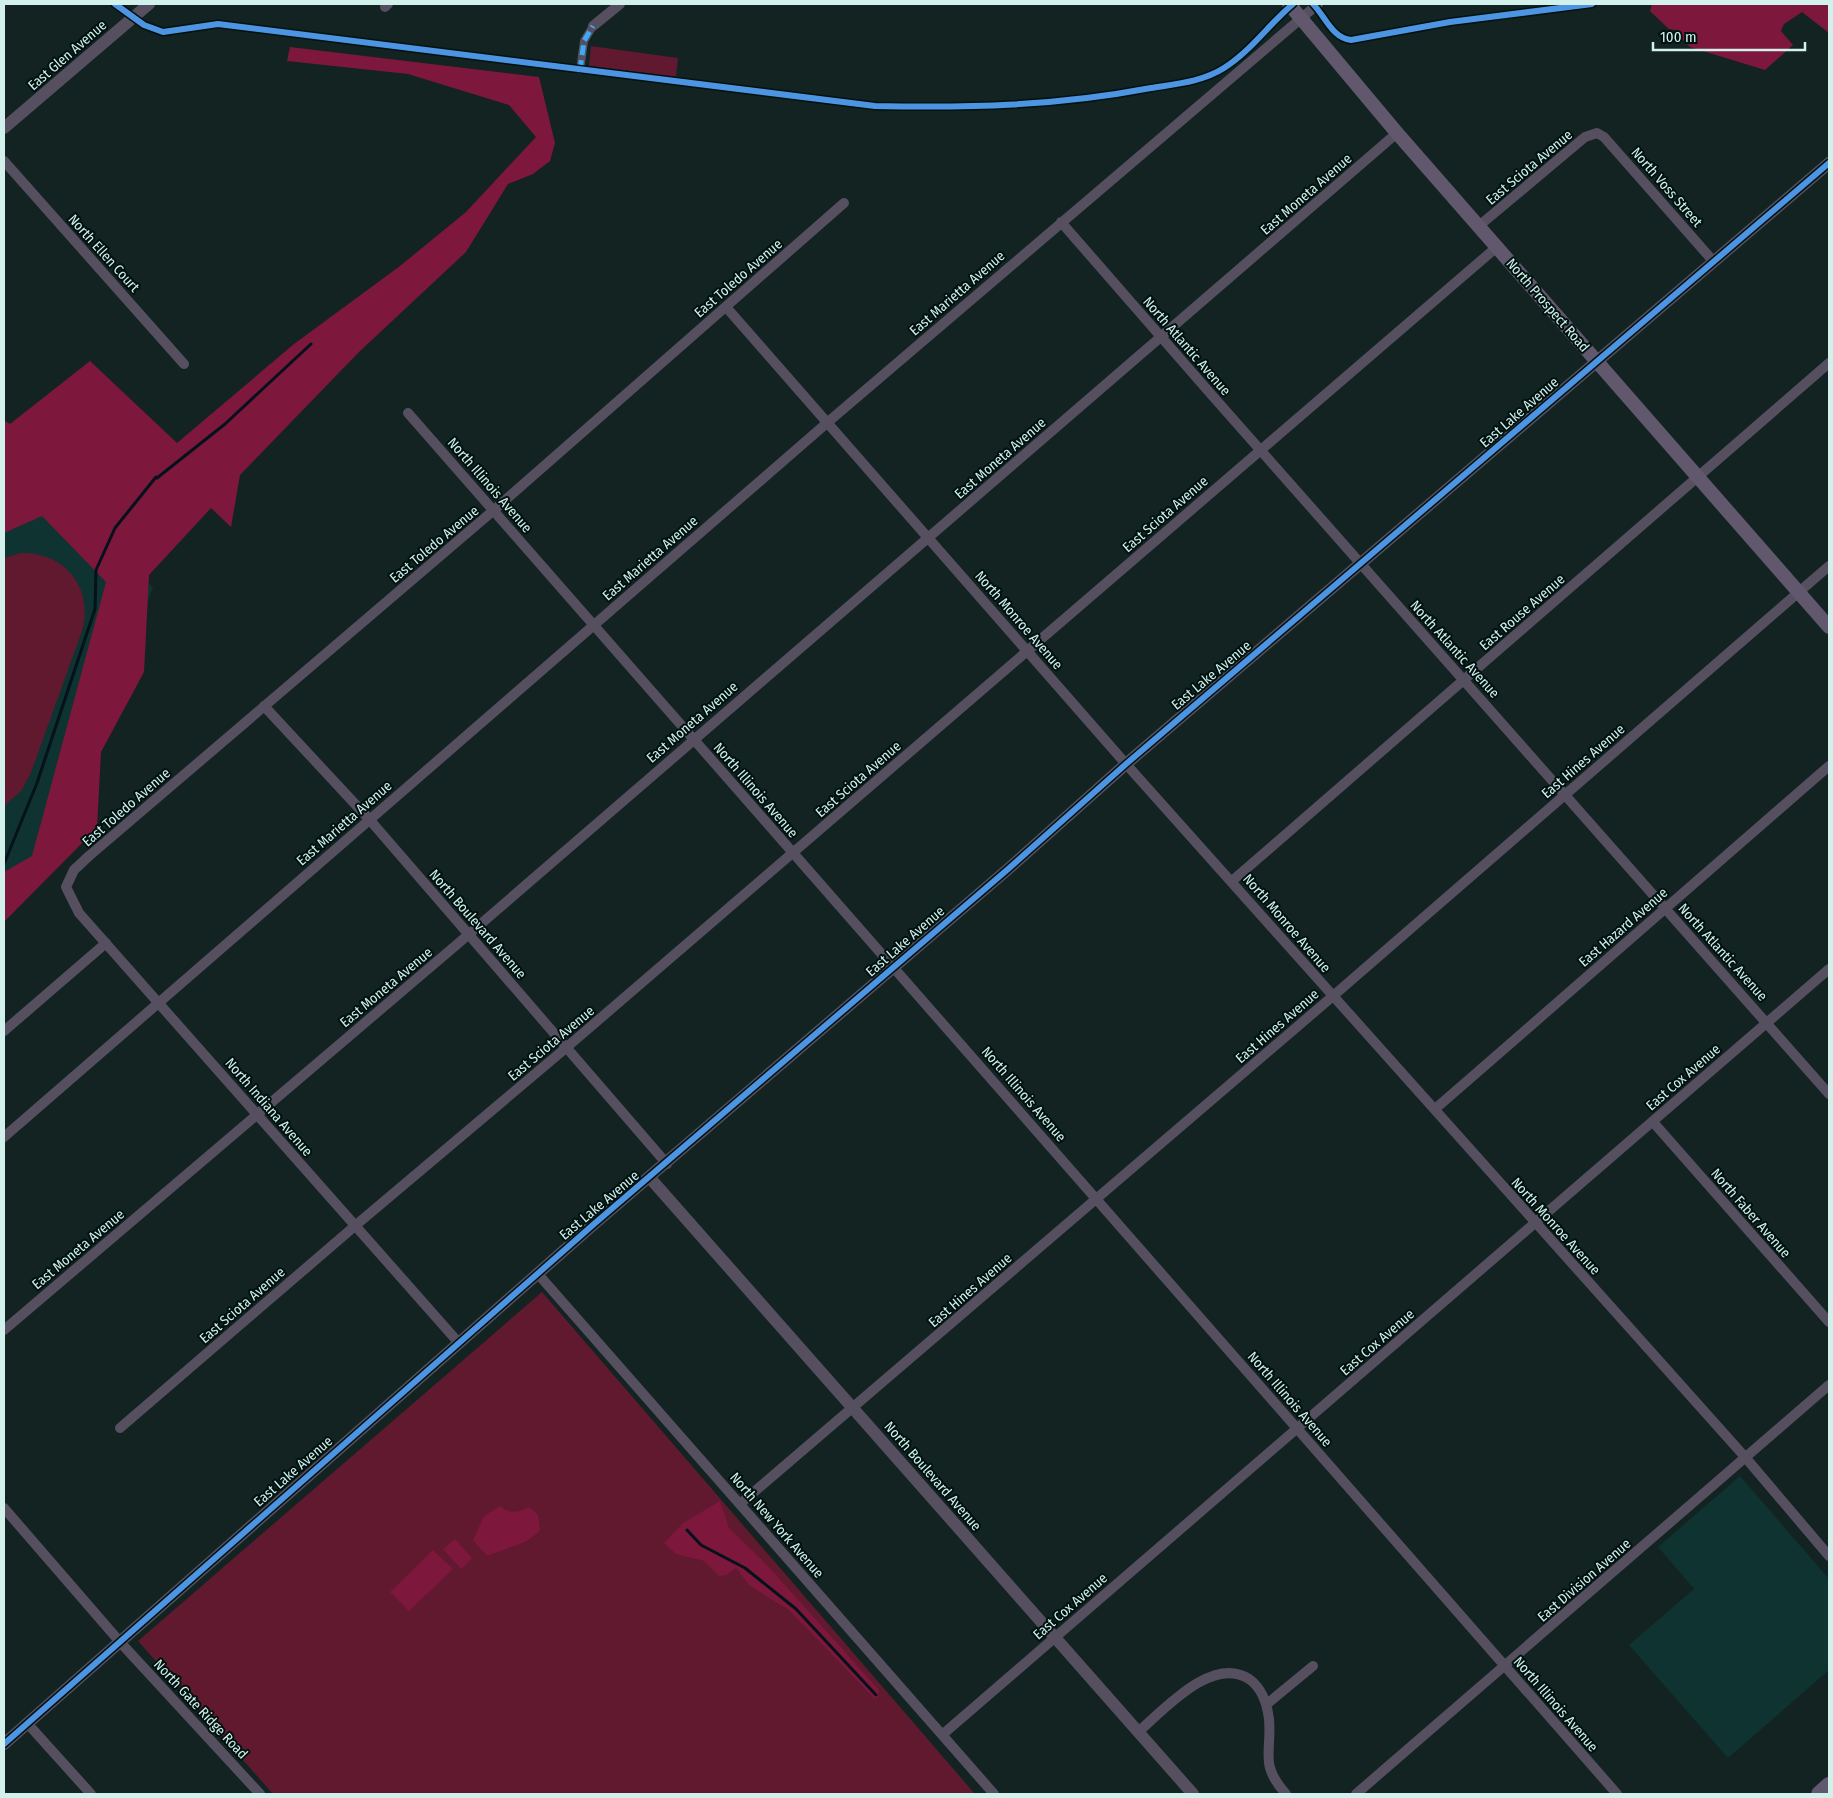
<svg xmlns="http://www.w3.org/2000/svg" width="1833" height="1798" font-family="'Fira Sans Condensed',sans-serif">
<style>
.built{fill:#0f3330}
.green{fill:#60192f}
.forest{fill:#7e173c}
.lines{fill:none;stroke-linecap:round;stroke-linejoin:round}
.stream{stroke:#05121c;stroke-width:3}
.pedestrian{stroke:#564f60;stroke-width:8}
.minor{stroke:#564f60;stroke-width:10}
.tertiary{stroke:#564f60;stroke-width:12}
.secondary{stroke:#61586e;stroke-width:14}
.trunk{stroke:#60586e;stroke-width:16}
.quiet{stroke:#3fa9f5;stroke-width:5;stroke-dasharray:10 5;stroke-linecap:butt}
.cycleway-casing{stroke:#001210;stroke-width:9}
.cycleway{stroke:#4d94e3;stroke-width:6}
.labels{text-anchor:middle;stroke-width:4;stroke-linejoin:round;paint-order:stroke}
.street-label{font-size:14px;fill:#d2f0ec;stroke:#001210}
</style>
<rect width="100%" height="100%" fill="#122322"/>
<path class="built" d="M56,483L153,588L49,872L4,911V528Z
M1740,1476L1829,1579V1670L1728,1758L1629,1645L1694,1589L1658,1547Z"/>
<path class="green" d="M591,46L678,58L676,77L589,66Z
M21,553C65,552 94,588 82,631L30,775L21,791L4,806V558Z
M542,1292L975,1794H273L138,1641Z"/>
<path class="forest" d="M1652,4H1829V33L1802,12L1784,24L1781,31L1793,45L1765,70L1690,47L1682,39L1681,35L1676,30L1669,29L1650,11Z
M290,47L539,77L555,143L550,161L533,174L508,184L466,252L359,352L240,475L231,527L211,508L149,575L144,672L101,752L97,828L4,922V872L32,856L106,582L42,516L4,533V420L10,424L90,361L177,443L294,344L400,266L466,212L536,137L509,105L408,74L287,61Z
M720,1501L729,1528L767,1565L879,1690L878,1697L875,1699L789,1610L749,1585L736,1568L727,1575L719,1576L704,1561L676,1554L664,1543L683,1523Z
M500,1506C511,1514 516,1513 529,1507L538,1515L540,1531L527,1541L487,1556L473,1540L484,1516Z
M455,1539L472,1558L461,1569L443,1549Z
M433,1550L453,1569L409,1611L390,1592Z"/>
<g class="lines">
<path class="stream" d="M4,864L37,783L95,609L96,570L115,528L156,477L157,478L225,424L311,344
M687,1530L701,1545L745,1568L796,1609L876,1695"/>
<path class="pedestrian" d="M580,70L584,41L593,26"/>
<path class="minor" d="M385,7L388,4
M593,26L620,4
M4,161L184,364
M1061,222L1210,393L1829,1094
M1480,225L1585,137L1597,133L1604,137L1714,262
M726,307L1126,764L1745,1457L1829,1556
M408,413L1617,1794
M264,706L369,819L667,1164
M1232,881L1829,363
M4,1031L106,943
M1435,1109L1829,766
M1653,1122L1829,1322
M4,1137L828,422L1318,4
M538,1274L994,1794
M4,1330L468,935L1397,133
M458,1342L79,913L66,887L74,870L89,856L494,510L844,203
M120,1428L356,1225L567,1047L1498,246
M740,1504L1333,996L1829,566
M4,1508L120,1642L260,1794
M1267,1704L1313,1666
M27,1723L91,1794
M1138,1732C1164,1710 1212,1655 1249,1679C1262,1688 1267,1703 1269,1719C1272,1753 1259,1764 1286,1794
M942,1735L1829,969
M1356,1794L1829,1385"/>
<path class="tertiary" d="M4,128L149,4
M650,1178L1193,1794
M4,1744L594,1224L1007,870L1126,764L1829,163"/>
<path class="secondary" d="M1289,4L1397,133L1829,627"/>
<path class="trunk" d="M1819,1794L1829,1785"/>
<path class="quiet" d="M580,70L584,41L593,26"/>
<defs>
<path id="cycleway" d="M115,4L144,25L163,32L218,24L875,106C970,108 1056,106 1151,88C1175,84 1202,82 1224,68C1251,51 1269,24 1293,4
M1313,4C1325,16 1332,38 1351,40L1450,22L1592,4
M4,1744L594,1224L1007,870L1126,764L1829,163"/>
</defs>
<use href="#cycleway" class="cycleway-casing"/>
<use href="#cycleway" class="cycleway"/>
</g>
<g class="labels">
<g class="street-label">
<text transform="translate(67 55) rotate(-41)" y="5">East Glen Avenue</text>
<text transform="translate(1529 167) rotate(-40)" y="5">East Sciota Avenue</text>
<text transform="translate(1667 187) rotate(49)" y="5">North Voss Street</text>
<text transform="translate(1306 194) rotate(-41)" y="5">East Moneta Avenue</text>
<text transform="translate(104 253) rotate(48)" y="5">North Ellen Court</text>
<text transform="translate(738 278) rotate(-41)" y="5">East Toledo Avenue</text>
<text transform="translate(957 293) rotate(-41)" y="5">East Marietta Avenue</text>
<text transform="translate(1548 305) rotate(49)" y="5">North Prospect Road</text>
<text transform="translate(1187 346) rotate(49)" y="5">North Atlantic Avenue</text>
<text transform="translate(1519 412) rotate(-41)" y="5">East Lake Avenue</text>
<text transform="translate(1000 458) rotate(-41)" y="5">East Moneta Avenue</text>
<text transform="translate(490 485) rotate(49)" y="5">North Illinois Avenue</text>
<text transform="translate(1165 514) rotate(-41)" y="5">East Sciota Avenue</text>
<text transform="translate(434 544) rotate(-40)" y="5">East Toledo Avenue</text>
<text transform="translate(650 558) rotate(-41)" y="5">East Marietta Avenue</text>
<text transform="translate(1522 612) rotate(-41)" y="5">East Rouse Avenue</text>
<text transform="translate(1019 620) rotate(49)" y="5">North Monroe Avenue</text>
<text transform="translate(1455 649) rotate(48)" y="5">North Atlantic Avenue</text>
<text transform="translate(1211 675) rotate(-40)" y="5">East Lake Avenue</text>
<text transform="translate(692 722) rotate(-41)" y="5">East Moneta Avenue</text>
<text transform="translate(1583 761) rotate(-41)" y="5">East Hines Avenue</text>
<text transform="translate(858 779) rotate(-41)" y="5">East Sciota Avenue</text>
<text transform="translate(756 790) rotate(49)" y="5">North Illinois Avenue</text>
<text transform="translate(126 807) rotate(-41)" y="5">East Toledo Avenue</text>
<text transform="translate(344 823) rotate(-41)" y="5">East Marietta Avenue</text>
<text transform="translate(1287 923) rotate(49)" y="5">North Monroe Avenue</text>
<text transform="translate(478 924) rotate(49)" y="5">North Boulevard Avenue</text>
<text transform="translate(1623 927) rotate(-41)" y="5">East Hazard Avenue</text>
<text transform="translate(905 941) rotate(-41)" y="5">East Lake Avenue</text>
<text transform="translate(1723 952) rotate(48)" y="5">North Atlantic Avenue</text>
<text transform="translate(386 987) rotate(-40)" y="5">East Moneta Avenue</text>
<text transform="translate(1277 1026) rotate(-41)" y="5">East Hines Avenue</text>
<text transform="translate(551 1043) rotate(-40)" y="5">East Sciota Avenue</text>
<text transform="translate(1683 1077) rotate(-41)" y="5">East Cox Avenue</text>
<text transform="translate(1024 1094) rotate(49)" y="5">North Illinois Avenue</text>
<text transform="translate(269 1107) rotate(49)" y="5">North Indiana Avenue</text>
<text transform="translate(599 1205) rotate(-40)" y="5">East Lake Avenue</text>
<text transform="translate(1751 1213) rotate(49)" y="5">North Faber Avenue</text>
<text transform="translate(1556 1226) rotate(48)" y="5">North Monroe Avenue</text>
<text transform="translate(78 1249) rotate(-40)" y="5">East Moneta Avenue</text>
<text transform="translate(970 1290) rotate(-41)" y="5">East Hines Avenue</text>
<text transform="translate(242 1305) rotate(-41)" y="5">East Sciota Avenue</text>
<text transform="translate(1377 1342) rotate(-41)" y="5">East Cox Avenue</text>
<text transform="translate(1290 1399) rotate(49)" y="5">North Illinois Avenue</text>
<text transform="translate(293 1471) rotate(-41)" y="5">East Lake Avenue</text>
<text transform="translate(933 1476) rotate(49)" y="5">North Boulevard Avenue</text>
<text transform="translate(777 1525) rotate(49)" y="5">North New York Avenue</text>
<text transform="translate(1584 1580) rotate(-41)" y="5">East Division Avenue</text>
<text transform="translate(1070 1606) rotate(-41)" y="5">East Cox Avenue</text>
<text transform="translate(1556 1704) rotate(49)" y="5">North Illinois Avenue</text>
<text transform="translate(201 1709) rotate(47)" y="5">North Gate Ridge Road</text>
</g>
</g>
<rect width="1833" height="1798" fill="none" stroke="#d2f0ec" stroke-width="10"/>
<path d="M1653 42v8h152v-8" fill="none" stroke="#d2f0ec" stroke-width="2.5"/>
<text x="1660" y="42" font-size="15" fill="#d2f0ec" stroke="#001210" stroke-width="4" paint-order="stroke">100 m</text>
</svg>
